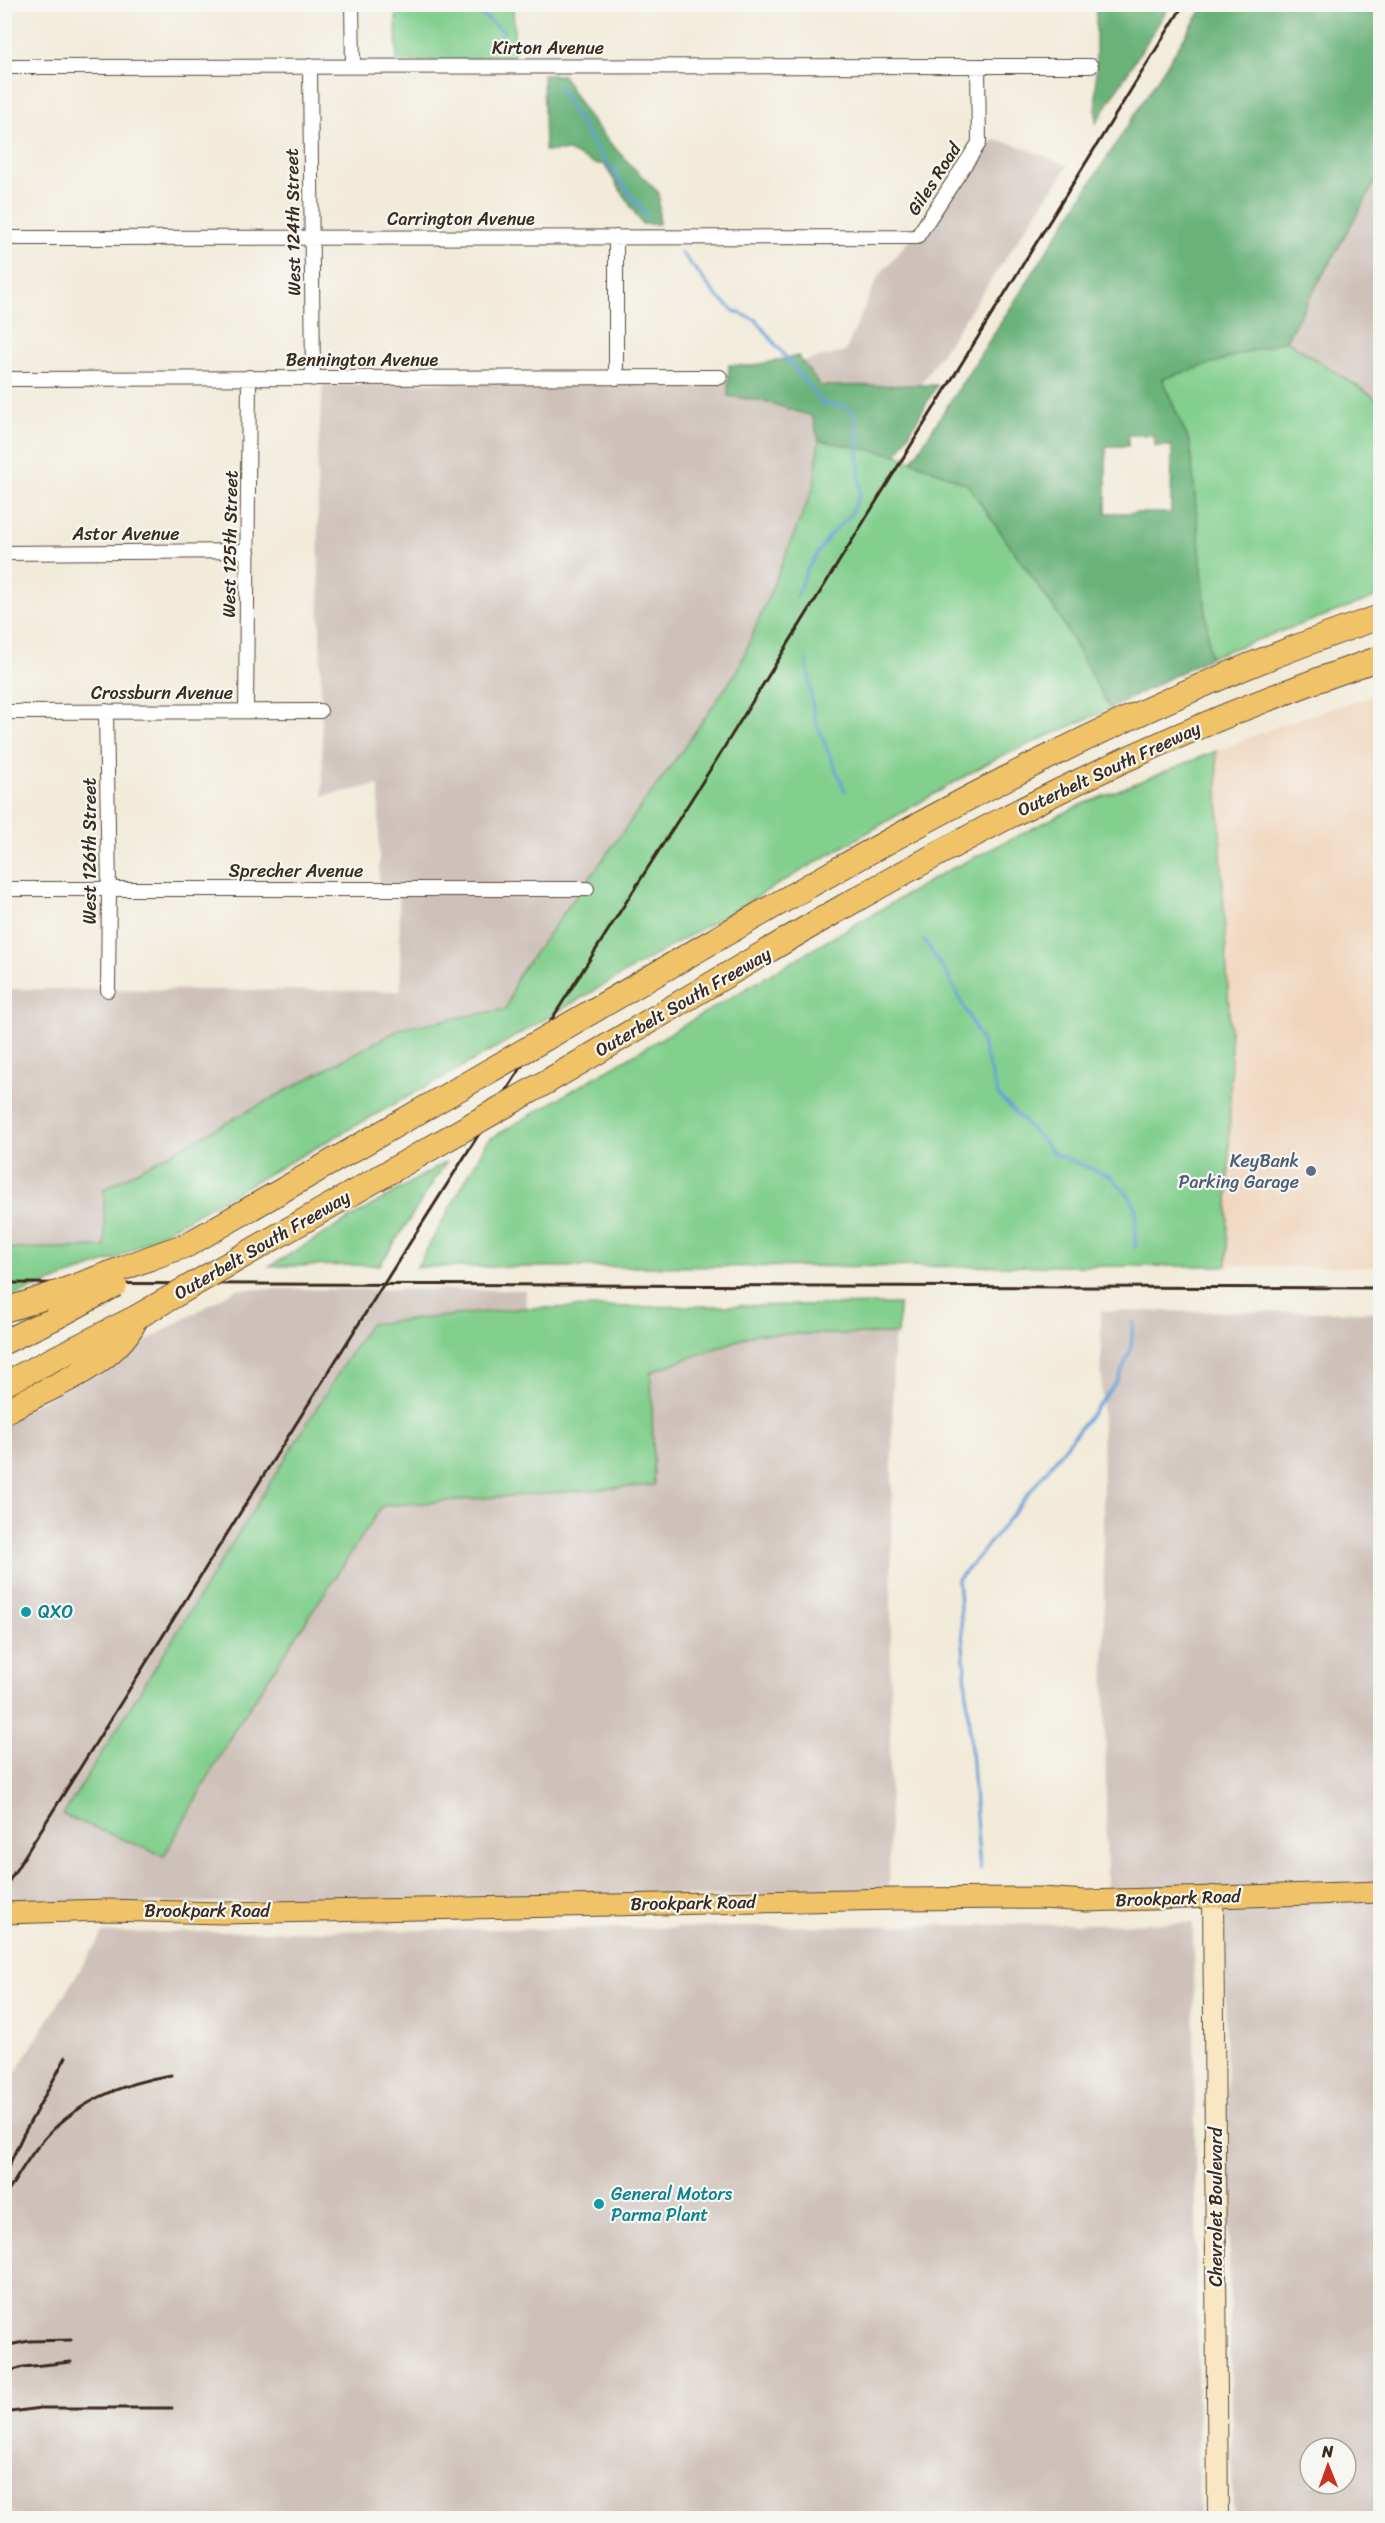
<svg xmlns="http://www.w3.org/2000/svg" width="1385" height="2523" font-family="Sriracha,sans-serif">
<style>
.built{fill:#f0d5bc}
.industrial{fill:#cec1b9;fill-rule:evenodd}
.green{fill:#82cf8e;stroke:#5e7c56;stroke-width:1.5}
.forest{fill:#69b279;stroke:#526e4c;stroke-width:1.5;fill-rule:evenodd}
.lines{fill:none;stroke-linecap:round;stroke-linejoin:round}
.stream{stroke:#699fd6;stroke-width:3}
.street-casing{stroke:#56473a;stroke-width:16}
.secondary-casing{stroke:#56473a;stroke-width:22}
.primary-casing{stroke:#56473a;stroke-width:23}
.highway-casing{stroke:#56473a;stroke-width:26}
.street{stroke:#fff;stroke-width:14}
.secondary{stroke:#f9e7c3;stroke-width:20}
.primary{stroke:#f0c369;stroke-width:21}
.highway{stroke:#f0c369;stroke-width:24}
.rail{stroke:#3b2a1e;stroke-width:3}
.highway-bridge-casing{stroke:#56473a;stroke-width:26;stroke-linecap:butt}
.highway-bridge{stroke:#f0c369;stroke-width:24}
.service-dot{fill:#5c6f8a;stroke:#f6f6f2;stroke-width:2}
.culture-dot{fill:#0f9aa8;stroke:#f6f6f2;stroke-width:2}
.labels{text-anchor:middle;stroke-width:4.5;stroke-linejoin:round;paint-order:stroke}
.street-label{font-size:18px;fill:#3b2a1e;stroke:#f6f6f2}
.service-label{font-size:18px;fill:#4e5e75;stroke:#f6f6f2;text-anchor:end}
.culture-label{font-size:18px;fill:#0d838f;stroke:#f6f6f2;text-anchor:start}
</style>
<rect width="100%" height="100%" fill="#f6f6f2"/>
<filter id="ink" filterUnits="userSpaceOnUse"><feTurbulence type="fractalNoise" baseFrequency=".0167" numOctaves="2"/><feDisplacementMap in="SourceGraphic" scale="12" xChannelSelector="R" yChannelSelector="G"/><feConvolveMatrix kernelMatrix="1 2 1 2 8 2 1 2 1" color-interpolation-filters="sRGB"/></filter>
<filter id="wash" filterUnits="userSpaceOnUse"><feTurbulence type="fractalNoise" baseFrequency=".008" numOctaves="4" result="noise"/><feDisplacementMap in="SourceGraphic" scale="24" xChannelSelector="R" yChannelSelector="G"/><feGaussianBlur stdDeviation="1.35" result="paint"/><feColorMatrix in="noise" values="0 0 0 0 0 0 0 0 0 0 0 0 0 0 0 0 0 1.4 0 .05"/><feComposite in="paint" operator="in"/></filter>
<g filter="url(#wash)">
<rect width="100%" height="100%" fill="#f2ebda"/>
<path class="built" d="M1380,693V1267L1227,1266L1231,1051L1076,807L1281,725Z"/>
<path class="industrial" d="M993,140L1012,143L1068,166L878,447L819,440L814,486L738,670L681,752L517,977L506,1009L402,1028L104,1188L105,1247L5,1249L4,989L401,991L399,898L379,883V785L323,796L317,464L323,385L706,377L787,365L845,352L878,277Z
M1380,174V401L1286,340Z
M237,1289L525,1290L526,1308L369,1325L63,1815L164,1856L235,1729L382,1506L654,1485L651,1372L755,1334H898L893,1342L889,1894L5,1905L4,1422Z
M1101,1311L1380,1312V2515L1233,2518L1224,1904L1107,1907ZM1310,2448H1346V2484H1310Z
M1193,1923L1199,2518H5V2089L103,1933Z"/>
<path class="green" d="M354,5H513L515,59L397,62L396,8L354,7Z
M1286,340L1380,401V596L1210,657L1190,444L1162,379Z
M819,440L878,447L967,484L1058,614L1110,709L993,760L483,1055L117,1258L5,1299V1249L105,1247L104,1189L402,1028L506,1009L517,977L681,752L738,670L814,486Z
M1216,751L1231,1051L1227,1266L417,1267L488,1140L943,873L1076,807Z
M447,1161L380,1265L270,1266Z
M899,1304L898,1334H755L651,1372L654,1485L382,1506L235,1729L164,1856L63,1815L369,1324L526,1308Z
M1380,2515V2518H1233Z"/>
<path class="forest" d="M1096,5H1170L1096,123Z
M1205,5H1380V174L1286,340L1162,379L1190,444L1210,657L1110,709L1058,614L967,484L912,461ZM1128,435H1154L1155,446H1172L1171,513H1106V446H1128Z
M543,75H563C588,123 621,156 659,193V224H642L604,164H595L568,151H545Z
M798,356L820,386L937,385L897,455L819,440L812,416L763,401L728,396L729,365L750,366Z"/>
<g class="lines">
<path class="stream" d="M455,4L469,14L482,15L504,32
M558,86L595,147L647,217
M681,252L716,295L734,311L756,320L823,404L845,406L855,415L858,439L860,494L850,515L830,535L808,568L796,596
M807,660L814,718L845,791
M924,940L948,976L981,1040L998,1095L1055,1154L1111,1177L1130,1197L1136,1209L1135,1248
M980,1870L958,1579L984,1550L1118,1380L1131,1349L1133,1322"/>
</g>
</g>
<g filter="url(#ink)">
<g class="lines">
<defs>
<path id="street" d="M352,4L353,66
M310,66L313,379
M4,67L1091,66
M4,238L917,237L979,143L978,67
M616,378V237
M4,379L720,377
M4,553L248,551
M106,711L109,888L108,990
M246,711L249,377
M4,712L320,711
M4,889H587"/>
<path id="secondary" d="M1213,1896L1218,2518"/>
<path id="primary" d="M4,1913L107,1910L222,1913L898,1899L1042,1898L1086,1901L1380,1892"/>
<path id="highway" d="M591,1012C846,864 1099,711 1380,617
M548,1081C697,994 844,902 996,823C1120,758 1248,703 1380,658
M267,1242L417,1156
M187,1245L460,1088
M4,1342L56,1317
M4,1384L135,1318
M4,1412C49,1386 115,1367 137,1317"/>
</defs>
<use href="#street" class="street-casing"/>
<use href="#secondary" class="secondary-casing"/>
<use href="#primary" class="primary-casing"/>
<use href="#highway" class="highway-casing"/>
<use href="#street" class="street"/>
<use href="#secondary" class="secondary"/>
<use href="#primary" class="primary"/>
<use href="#highway" class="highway"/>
<path class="rail" d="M4,1283L1380,1288
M4,1889L385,1282L715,762L1184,4
M4,2176L23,2135L66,2057
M4,2198C16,2180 26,2160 40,2144C72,2104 121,2083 171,2075
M4,2346L29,2341L71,2340
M4,2373L23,2367L71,2362
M4,2413L40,2408H172"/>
<defs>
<path id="highway-bridge" d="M460,1088L591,1012
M417,1156L548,1081
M4,1310C67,1293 126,1265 187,1245
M56,1317L115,1285
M137,1317L267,1242"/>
</defs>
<use href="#highway-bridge" class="highway-bridge-casing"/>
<use href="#highway-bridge" class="highway-bridge"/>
</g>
</g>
<circle class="service-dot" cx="1311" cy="1171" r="6"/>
<g class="culture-dot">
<circle cx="26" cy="1612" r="6"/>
<circle cx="599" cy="2204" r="6"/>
</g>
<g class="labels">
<g class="street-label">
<text x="548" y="54">Kirton Avenue</text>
<text transform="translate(934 179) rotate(-57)" y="6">Giles Road</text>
<text x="461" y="225">Carrington Avenue</text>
<text transform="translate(293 222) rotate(-91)" y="6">West 124th Street</text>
<text x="362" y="366">Bennington Avenue</text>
<text x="126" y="540">Astor Avenue</text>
<text transform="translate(230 544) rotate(-89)" y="6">West 125th Street</text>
<text x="162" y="699">Crossburn Avenue</text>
<text transform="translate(1109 769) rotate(-25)" y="6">Outerbelt South Freeway</text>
<text transform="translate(90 851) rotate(-90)" y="6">West 126th Street</text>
<text x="296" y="877">Sprecher Avenue</text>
<text transform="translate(683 1002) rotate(-30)" y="6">Outerbelt South Freeway</text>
<text transform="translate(262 1245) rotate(-30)" y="6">Outerbelt South Freeway</text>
<text transform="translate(1178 1898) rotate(-2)" y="6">Brookpark Road</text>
<text transform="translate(693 1903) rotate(-1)" y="6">Brookpark Road</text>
<text x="207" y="1917">Brookpark Road</text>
<text transform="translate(1216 2207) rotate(-90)" y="6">Chevrolet Boulevard</text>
</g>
<g class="service-label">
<text x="1299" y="1167">KeyBank<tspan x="1299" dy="21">Parking Garage</tspan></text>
</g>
<g class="culture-label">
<text x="38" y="1618">QXO</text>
<text x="611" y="2200">General Motors<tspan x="611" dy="21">Parma Plant</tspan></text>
</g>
</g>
<rect width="1385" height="2523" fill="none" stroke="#f6f6f2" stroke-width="24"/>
<g transform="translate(1328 2466) rotate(359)"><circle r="28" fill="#f6f6f2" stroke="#aba49d" stroke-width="1.5"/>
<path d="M0-4.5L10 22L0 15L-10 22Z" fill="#c8321e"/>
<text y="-9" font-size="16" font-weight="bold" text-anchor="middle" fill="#3b2a1e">N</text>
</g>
</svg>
